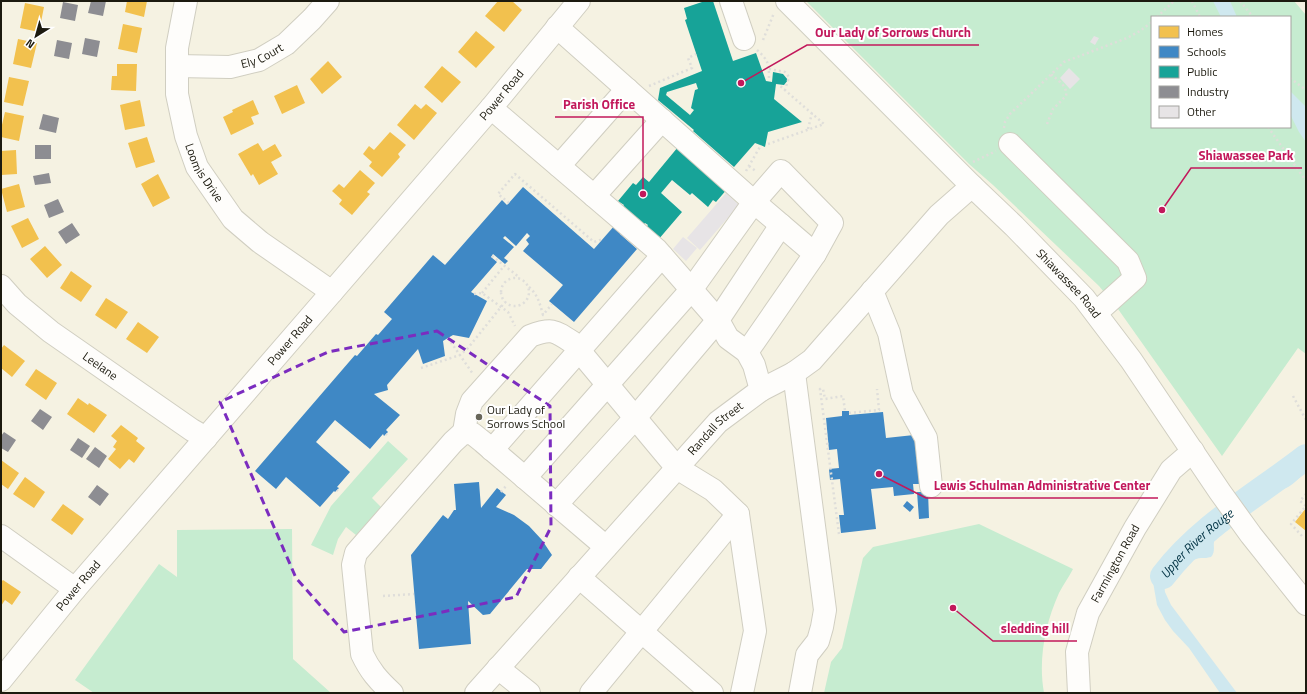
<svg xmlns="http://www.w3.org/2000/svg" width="1307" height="694" font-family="'Titillium Web',sans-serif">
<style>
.green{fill:#c6ecd0;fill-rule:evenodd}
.water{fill:#cfe8ef}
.homes{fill:#f2c14e}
.schools{fill:#3f88c5}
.public{fill:#17a398;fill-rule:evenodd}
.industry{fill:#8d8d92}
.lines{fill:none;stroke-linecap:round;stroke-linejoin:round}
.river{stroke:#cfe8ef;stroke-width:26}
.building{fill:#e7e4e6}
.minor-casing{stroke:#d0cec1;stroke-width:24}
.path{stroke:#dfdeda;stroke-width:2.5;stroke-dasharray:2 3;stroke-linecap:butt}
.minor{stroke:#fefdfb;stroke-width:22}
.marked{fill:none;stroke:#7b2cbf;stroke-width:3;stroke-dasharray:8 5;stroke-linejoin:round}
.poi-dot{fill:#686659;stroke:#fff;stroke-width:1.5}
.labels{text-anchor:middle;stroke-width:4;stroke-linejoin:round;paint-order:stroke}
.street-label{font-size:12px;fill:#1c1a0f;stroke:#fff}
.poi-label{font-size:12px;fill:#1c1a0f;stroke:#fff;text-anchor:start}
.water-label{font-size:13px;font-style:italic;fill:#003243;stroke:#fff}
.leader{fill:none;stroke:#c2185b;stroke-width:1.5}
.callout-dot{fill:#c2185b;stroke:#fff;stroke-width:1.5}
.callout-label{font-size:13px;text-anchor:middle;font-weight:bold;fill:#c2185b;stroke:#fff;stroke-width:4;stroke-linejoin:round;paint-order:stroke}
</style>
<rect width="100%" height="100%" fill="#f5f2e2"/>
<path class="green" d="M806,1H1294L1306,15V354L1298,348L1222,456L1118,309L1099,286L993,185L969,164ZM1152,17H1290V127H1152Z
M388,441L408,459L372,498L381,507L356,535L346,527L338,539L333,555L311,545L331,506Z
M979,524L1073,569C1069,577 1063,585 1059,593C1045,624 1038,660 1044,693H824L831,662L842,648L863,558L873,547Z
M292,529L293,659L331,693H94L75,680L159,564L177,577V530Z"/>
<path class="water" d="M1213,1H1230L1237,17H1221Z
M1290,91L1306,107V142L1299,132L1290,114Z
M1306,454V471C1300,477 1293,485 1286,488C1279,491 1273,492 1267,495C1253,506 1226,524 1216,537C1211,544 1217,550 1211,557C1207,558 1205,558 1201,558C1189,559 1170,573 1164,583L1165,592L1171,605L1237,693H1220L1189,648L1173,631L1165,620L1157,605L1153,582L1158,568L1166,556L1170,552L1177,549L1194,550L1200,547L1206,542L1232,506L1251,488L1275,475Z"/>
<path class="homes" d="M127,1H147L144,17L125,12Z
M498,1H512L522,10L504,32L485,16Z
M25,3L44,7L39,32L20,28Z
M123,24L142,28L137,53L118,49Z
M476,31L495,47L476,68L458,52Z
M18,39L37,43L31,68L13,64Z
M328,61L342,77L322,94L310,79Z
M117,64H137L136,91L111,90L112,76H117Z
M442,66L461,82L442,103L424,87Z
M9,77L29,81L23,106L4,102Z
M297,85L305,103L282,114L274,96Z
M140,100L145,126L125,130L120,105Z
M253,100L259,114L251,117L254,124L231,135L223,117L233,112L232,110Z
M415,104L421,109L426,104L437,113L414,140L397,125Z
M5,112L24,116L19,141L1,137V129Z
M390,132L406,145L398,154L400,157L382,177L369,166L372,162L363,154L369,146L374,150Z
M147,137L155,162L136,168L128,143Z
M258,143L263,151L275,144L282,156L271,162L278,174L259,185L253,174L251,176L238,154Z
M16,150L17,174L1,175V151Z
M360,170L375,183L367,192L370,194L352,215L339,204L342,200L332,191L339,184L344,188Z
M158,174L170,198L153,207L141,184Z
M19,184L25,207L7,212L1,189Z
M28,218L39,239L22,248L11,226Z
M45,246L62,265L47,278L30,259Z
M71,271L92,286L81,302L60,288Z
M106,298L128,312L116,329L95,315Z
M138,322L159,337L147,353L126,339Z
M4,345L25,361L12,377L1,368V349Z
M36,369L57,383L46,400L25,385Z
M78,398L88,405L89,403L107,415L94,433L67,414Z
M121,425L138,438L136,441L145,448L134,463L129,459L120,469L108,459L116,449L113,447L117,441L111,436Z
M1,460L19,473L8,489L1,484Z
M25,477L45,492L34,508L13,494Z
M63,504L84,519L72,535L51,520Z
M1306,508V531L1295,522Z
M3,580L21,592L12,605L5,600L1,606V582Z"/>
<path class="schools" d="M523,187L594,249L615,225L623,231L620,234L637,249L574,322L549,301L563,285L523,251L529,244L526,240L530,236L527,233L516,246L505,236L503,238L514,247L504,258L508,261L505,264L493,254L491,257L497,262L471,292L487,301L469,338L453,335L443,341L445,356L423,364L418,349L387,385L388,390L374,394L400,415L386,430L388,432L384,436L383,434L370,449L335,420L316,442L350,472L337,487L339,488L335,492L334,491L320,507L286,477L276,489L255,471L355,355L357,356L376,334L378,335L392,319L384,312L433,255L445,265L502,200L507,205Z
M842,411H849V415L883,412L886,438L914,435L920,484H913L914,494L894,496L893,487L871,489L876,529L841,533L839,515H844L840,479L830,480L829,469L839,468L837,449L829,450L826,418L842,416Z
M479,482L481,508L497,488L506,495L496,507L514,515L529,526L542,540L552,555L541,569H527L490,614L483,615L468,601L471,644L419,649L411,555L443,515L448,519L454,510H456L454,484Z
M917,492H928L929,518L919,519Z
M907,501L914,507L910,512L903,506Z"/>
<path class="public" d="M705,1H713L733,61L756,53L766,81L772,82L773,72L783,74L788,80L784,85L776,84L774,99L802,122L768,132L765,147L755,143L734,167L693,131L694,130L658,100L660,88L702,71L685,20L687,19L684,8ZM696,83L698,89L695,90L691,108L694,110L690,115L666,95L667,92Z
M678,147L728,188L716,202L713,200L708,207L692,193L690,195L672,180L661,193L682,212L658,240L645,229L648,225L645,223L642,227L621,209L624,205L618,201L633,183L636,185L643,177L649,182Z"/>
<path class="industry" d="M91,1H106L103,16L88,13Z
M63,2L78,5L75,21L60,18Z
M85,38L100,41L97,57L82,54Z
M57,40L72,43L69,59L54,56Z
M43,114L59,118L56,133L39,129Z
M35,145H51V159H35Z
M49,173L51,183L35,185L33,176Z
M58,199L64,212L49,218L44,205Z
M72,223L80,235L66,244L58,232Z
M40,409L52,417L43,430L31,421Z
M4,432L16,440L8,452L1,448V436Z
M78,438L90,446L82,458L70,450Z
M95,447L107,456L99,468L86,459Z
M97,485L109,494L100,506L88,497Z"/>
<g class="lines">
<path class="river" id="s1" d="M1163,576C1201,526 1257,495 1306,457"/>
</g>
<path class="building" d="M1094,36L1099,38L1095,45L1090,42Z
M1069,68L1080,79L1070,89L1060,78Z
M726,193L739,205L700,250L687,238Z
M683,237L697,248L686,261L673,249Z"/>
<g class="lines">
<defs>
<g id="minor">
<path id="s2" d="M186,1L177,48V94L186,136L197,167L233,219L260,242L332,292"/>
<path d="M731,1L744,39"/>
<path id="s3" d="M787,1L972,186L1014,226L1084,298L1131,360L1220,492L1251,535L1306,604"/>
<path d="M557,27L754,202L815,254L747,352"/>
<path id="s4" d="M177,66L230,67L259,60L286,44L312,19L328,1"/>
<path d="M491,108L656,249L718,320L728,338L747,352L754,365L761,390"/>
<path d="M1010,144L1128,261L1135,278L1096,313"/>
<path d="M559,166L627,89"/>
<path d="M594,196L662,120"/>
<path id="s5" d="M1,286L17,304L51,332L192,430L206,438"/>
<path d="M872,291L889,333L902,394L926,438L931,486"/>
<path d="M794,373L825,610L822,627L818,641L807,655L800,693"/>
<path d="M464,432L467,414L472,401L530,336C551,328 554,330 572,342L677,468L713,490L738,514L755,631L742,693"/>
<path d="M492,450L662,256"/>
<path d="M525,478L691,290L754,202L781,171L832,223L815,254"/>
<path d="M556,505L635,418L718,320L781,225"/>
<path d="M1,536L75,589"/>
<path d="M579,577L712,693"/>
<path d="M498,668L529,693"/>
<path id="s6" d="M1,680L75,589L332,292L491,108L579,1"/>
<path d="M392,693C378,680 370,671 362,654L353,565L356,553L453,442L464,432L473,434L483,442L606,547"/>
<path id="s7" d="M476,693L718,422L761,390L794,373L812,360L939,215L972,186"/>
<path d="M591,693L738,514"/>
<path id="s8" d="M1079,693L1077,652L1088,613L1135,528L1171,470L1193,451"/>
</g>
</defs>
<use href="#minor" class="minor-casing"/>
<path class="path" d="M1192,1L1200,17
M1240,1L1253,17
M1157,17L1174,1
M763,40L774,13
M757,50C768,60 769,63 769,78
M769,69L785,72L789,77L785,90
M1290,78L1306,90
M649,86L692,68L688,58L696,54
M1047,124L1053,109L1066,96C1068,86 1057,80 1051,74
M1268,127L1306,181
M1004,128L1005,122L1010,114L1064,62L1127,38L1140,31L1152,22
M808,129L812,113
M768,144L824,124L779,85
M973,162L996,151
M749,166L757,172
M746,171L761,145
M509,203L498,194L515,174L594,242L603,239
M492,256L519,277
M501 292a14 14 0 1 1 28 0a14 14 0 1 1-28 0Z
M529,287C538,295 540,304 543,315L552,304
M482,293L504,266
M474,294L482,293L508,312L515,326
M448,338L473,374
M421,368L460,355L468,348L505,302
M1293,396L1306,420
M849,413L879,410L877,389
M386,434L387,435
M337,490L338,491
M501,492L506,486
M839,534L820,389H823L825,399L843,396L845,411
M1302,536L1291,524L1306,506L1300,501L1306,494
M383,596L414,594"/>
<use href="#minor" class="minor"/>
</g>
<path class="marked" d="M437,331L550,406L551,527L516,597L344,632L296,578L220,402L328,352Z"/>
<circle class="poi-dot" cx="479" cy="417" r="4"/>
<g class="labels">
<g class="street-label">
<text dy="4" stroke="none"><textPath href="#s4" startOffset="87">Ely Court</textPath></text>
<text dy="4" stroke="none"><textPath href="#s6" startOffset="770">Power Road</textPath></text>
<text dy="4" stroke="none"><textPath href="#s2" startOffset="178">Loomis Drive</textPath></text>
<text dy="4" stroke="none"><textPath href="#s3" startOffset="399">Shiawassee Road</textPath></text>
<text dy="4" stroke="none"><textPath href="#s6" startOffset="446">Power Road</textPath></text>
<text dy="4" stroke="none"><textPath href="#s5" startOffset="128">Leelane</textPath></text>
<text dy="4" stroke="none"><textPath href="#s7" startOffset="357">Randall Street</textPath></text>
<text dy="4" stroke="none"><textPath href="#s8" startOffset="138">Farmington Road</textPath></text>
<text dy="4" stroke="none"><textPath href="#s6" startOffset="122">Power Road</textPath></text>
</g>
<g class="poi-label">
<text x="487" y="414">Our Lady of<tspan x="487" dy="14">Sorrows School</tspan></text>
</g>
<g class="water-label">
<text dy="5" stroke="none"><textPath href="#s1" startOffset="47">Upper River Rouge</textPath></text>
</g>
</g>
<path class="leader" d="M741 83L807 45H979M643 194L643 117H555M1162 210L1191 168H1302M879 474L926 498H1158M953 608L993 641H1077"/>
<g class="callout-dot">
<circle cx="741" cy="83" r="4"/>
<circle cx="643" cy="194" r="4"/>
<circle cx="1162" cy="210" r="4"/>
<circle cx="879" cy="474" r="4"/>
<circle cx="953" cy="608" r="4"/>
</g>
<g class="callout-label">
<text x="893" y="37">Our Lady of Sorrows Church</text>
<text x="599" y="109">Parish Office</text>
<text x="1246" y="160">Shiawassee Park</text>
<text x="1042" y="490">Lewis Schulman Administrative Center</text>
<text x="1035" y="633">sledding hill</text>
</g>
<rect width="1307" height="694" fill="none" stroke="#1c1a0f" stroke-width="4"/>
<rect x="1151" y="16" width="140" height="112" fill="#ffffff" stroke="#a4a39f"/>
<rect x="1159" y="26" width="20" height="12" fill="#f2c14e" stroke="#a4a39f"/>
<text x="1187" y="36" font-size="12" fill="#1c1a0f">Homes</text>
<rect x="1159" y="46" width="20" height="12" fill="#3f88c5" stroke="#a4a39f"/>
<text x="1187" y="56" font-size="12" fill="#1c1a0f">Schools</text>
<rect x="1159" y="66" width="20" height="12" fill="#17a398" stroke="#a4a39f"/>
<text x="1187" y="76" font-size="12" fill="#1c1a0f">Public</text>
<rect x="1159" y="86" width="20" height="12" fill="#8d8d92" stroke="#a4a39f"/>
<text x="1187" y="96" font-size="12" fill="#1c1a0f">Industry</text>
<rect x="1159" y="106" width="20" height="12" fill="#e7e4e6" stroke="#a4a39f"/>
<text x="1187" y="116" font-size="12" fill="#1c1a0f">Other</text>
<g transform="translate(36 36) rotate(217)" stroke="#ffffff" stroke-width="3" paint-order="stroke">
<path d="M0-3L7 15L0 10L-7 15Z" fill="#1c1a0f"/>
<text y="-6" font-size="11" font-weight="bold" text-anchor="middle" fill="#1c1a0f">N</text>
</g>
</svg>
